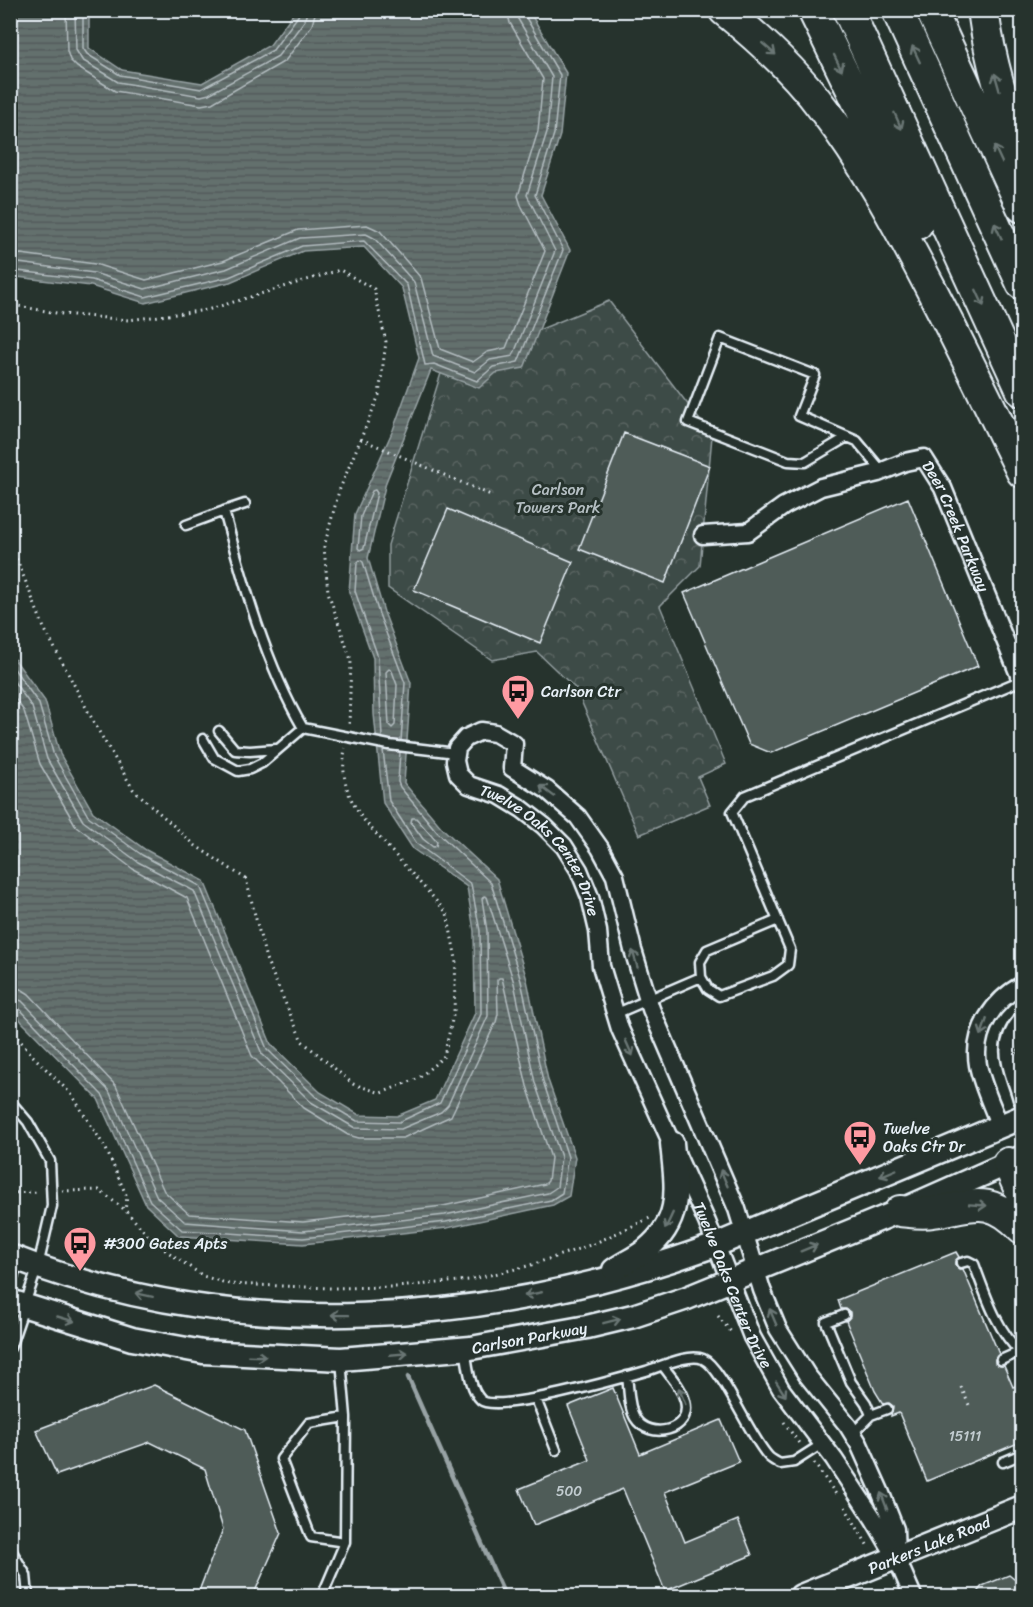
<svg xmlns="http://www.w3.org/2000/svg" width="1033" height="1607" font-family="Sriracha,sans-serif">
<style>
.park{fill:url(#park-crowns);stroke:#939ea0;stroke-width:1.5}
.water{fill:url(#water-rules);stroke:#98a3a5;stroke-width:1.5}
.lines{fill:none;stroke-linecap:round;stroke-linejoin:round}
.shore{stroke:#b3bdc0;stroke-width:1.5}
.stream{stroke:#98a3a5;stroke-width:4.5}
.building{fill:#505c59;stroke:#e8f1f8;stroke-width:1.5}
.lane-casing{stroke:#e8f1f8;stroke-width:13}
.street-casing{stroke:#e8f1f8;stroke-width:21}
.secondary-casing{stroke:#e8f1f8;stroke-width:27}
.highway-casing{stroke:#e8f1f8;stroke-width:34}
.path{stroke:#e8f1f8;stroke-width:3;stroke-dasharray:1.5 4.5;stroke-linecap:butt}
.lane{stroke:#26332d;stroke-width:8}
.street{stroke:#26332d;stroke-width:16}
.secondary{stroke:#26332d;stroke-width:22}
.highway{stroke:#26332d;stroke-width:30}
.oneway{stroke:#6a7674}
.labels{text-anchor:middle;stroke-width:6;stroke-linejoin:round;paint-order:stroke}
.number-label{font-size:14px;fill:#c2ccd0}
.park-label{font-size:16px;fill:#b5bfc3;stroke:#26332d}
.street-label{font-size:16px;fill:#e8f1f8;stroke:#26332d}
.poi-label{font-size:16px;fill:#e8f1f8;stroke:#26332d;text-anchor:start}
</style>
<defs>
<pattern id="park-crowns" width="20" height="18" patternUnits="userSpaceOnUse" patternTransform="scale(1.5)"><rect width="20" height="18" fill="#3e4b47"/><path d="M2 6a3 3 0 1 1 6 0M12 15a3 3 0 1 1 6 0" fill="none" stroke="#5a6562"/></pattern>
<pattern id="water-rules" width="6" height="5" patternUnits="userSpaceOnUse" patternTransform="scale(1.5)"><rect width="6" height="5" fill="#636f6d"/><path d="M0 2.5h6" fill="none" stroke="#535a5a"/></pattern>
</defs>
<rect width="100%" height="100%" fill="#26332d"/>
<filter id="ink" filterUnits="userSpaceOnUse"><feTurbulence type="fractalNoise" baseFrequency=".0167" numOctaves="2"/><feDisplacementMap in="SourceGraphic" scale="12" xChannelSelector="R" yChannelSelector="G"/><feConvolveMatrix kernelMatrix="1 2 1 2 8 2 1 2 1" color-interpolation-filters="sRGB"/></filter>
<g filter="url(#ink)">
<path class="park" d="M609,301L712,436L700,566L660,606L726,764L698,777L710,805L639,835L576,689L537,652L492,660L388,588V545L442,370Z"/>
<path class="water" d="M11,11H89V48L122,70L202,83L270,45L295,11H529L566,73L560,135L541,195L570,250L524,368L496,373L479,388L431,370L386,482L368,558L384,612L411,683L404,783L442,828L497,879L527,980L548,1080L575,1157L569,1196L553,1205L447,1228L303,1244L179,1236L146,1205L98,1099L22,1022L11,1007L10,653L45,701L60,754L93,812L146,850L204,881L271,1044L320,1092L359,1115L397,1116L435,1100L475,1013L474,931L467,887L413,849L383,803L374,714L373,658L349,592L355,514L393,430L419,358L402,288L364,247L303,251L230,282L145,303L91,286L17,277L11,279Z"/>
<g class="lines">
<path class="shore" d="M66,10L67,51L70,60L77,67L115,91L201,105L212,103L285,61L312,25L316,10
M75,10L76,50L82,60L118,82L201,96L209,94L278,56L305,20L307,10
M83,10V48L87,54L120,75L201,89L273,50L298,16L300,10
M10,255L21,254L95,264L146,280L223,261L298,230L367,225L380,231L421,278L440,349L473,362L487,352L506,348L545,251L521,205L518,196L538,131L543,79L510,23L507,10
M10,265L19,263L94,273L145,289L226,269L300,238L366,234L374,238L414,282L433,356L475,372L490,360L513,356L555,251L527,195L547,132L552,77L518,19L516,10
M10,273L18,271L92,280L145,297L229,277L302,246L364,241L407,285L425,365L434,364L477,381L493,367L518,362L563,250L535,195L554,134L560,75L525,16L524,10
M375,490L377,493L364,548L360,550L358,548L361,516L372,491Z
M10,663L39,704L54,756L88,816L142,855L200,886L267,1049L316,1097L357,1121L399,1122L440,1103L481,1014L480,931L471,884L417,844L389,801L383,750
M389,669L392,671L397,685L395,725L392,728L389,725L386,672Z
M10,676L32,707L47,759L83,821L138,862L194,891L262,1054L311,1102L355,1128L401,1129L441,1112L448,1105L488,1016L487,931L482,899L484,896L487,897L514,983L535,1083L561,1157L557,1187L548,1193L445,1215L303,1231L185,1222L157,1197L109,1091L22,1001L10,997
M10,692L24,711L40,764L76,826L133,869L187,898L252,1056L304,1108L348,1135L359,1138H403L451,1116L496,1022L498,1014L497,980L499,978H502L527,1086L551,1158L548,1181L545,1184L443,1206L303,1222L189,1214L164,1191L116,1086L29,994L21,989L10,988
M382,738L378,657L355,591L357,563L360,560L363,562L379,614L405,683L401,741
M412,818H416L437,842L436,846L433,847L423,839L411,822Z
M10,1004L17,1006L103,1096L150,1201L182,1230L303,1238L446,1222L551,1200L562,1193L568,1157L543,1081L521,981L491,883L437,832L400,787L398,782L400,752"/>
<path class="stream" d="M408,1377L505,1596"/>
</g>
<path class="building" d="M624,433L710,466L665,583L579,549Z
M908,498L978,666L771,753L749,744L684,593Z
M448,509L573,562L540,643L414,590Z
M956,1252L959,1257L955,1261V1265L959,1269H963L999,1354L995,1359V1363L1000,1366H1004L1013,1387L1023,1383V1441L927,1481L899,1413L891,1416L893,1406L889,1403L883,1404L875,1391L846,1321L850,1317V1312L846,1309H841L838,1300Z
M154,1385L245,1430L281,1533L253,1596H197L223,1529L205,1469L150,1442L57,1475L36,1430Z
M613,1388L640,1454L721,1420L739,1462L665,1492L685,1542L738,1520L752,1555L665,1591L623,1489L534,1525L519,1489L590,1460L568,1406Z
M1023,1570V1596H974L982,1586L1009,1575L1014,1579Z"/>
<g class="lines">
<defs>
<path id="lane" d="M847,437L805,462L788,461L688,422L720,338L815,375L799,416L857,441L882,471
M224,511L245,504
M186,525L224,511C243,582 266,665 303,728L389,745L456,753
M219,731L235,750L250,751L276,749
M203,739L214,758L238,771L250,769L262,763L303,728
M778,920L707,950L700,962L701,977L708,989L719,996L773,976L788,965L790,949L732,812L745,796L1022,680
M615,1014L701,977
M10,1101L28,1122L50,1161L52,1206L38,1266L10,1348
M961,1263L968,1261L974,1264C986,1296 997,1331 1022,1354
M10,1286L19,1260
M844,1315L826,1322L851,1382L866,1403L871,1415L852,1434
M465,1348C468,1364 469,1388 481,1400C496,1414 622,1378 646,1371C660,1367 689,1353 703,1359C722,1367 750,1438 769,1457C772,1460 777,1462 780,1464L794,1462L822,1444
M1001,1360L1019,1352
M627,1376C629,1389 628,1406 635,1418C649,1441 693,1431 685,1401C682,1388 671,1377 663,1366
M536,1399L556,1450
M871,1415L887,1409
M1003,1462L1022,1454
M345,1542L311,1537L281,1459L309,1423L346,1417
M10,1548L26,1575L28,1596
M322,1596L345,1542L346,1417L341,1360"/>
<g id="street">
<path id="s1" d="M703,535L748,532L784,506L821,487L878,473L905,462L924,458L943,488L1022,682"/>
<path d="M1022,1020C998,1049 1014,1069 1022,1099"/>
<path d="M1000,1127C993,1107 982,1086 978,1065C972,1031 994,1000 1022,985"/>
<path id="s2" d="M896,1557L895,1529L880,1491L859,1444L848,1426L807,1375L778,1329L762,1290L737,1209L651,1009L633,950L615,876L600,848L578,817L547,790L512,768L514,744L495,733L481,731L466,738L457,748L455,761L458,774L469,785L499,795L522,809L544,826L564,846L579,870L590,897L598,931L601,966L620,1029L707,1222L752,1337L781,1389L834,1459L873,1518L896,1557L913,1596"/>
</g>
<g id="secondary">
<path d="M10,1256C235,1346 492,1326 716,1245L1022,1117"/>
<path d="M614,1270C624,1263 636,1258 646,1250C684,1219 676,1187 672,1143"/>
<path id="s3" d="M10,1301L132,1339L203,1352L341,1359L471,1348L587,1327L633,1316L687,1298L900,1211L1022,1157"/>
<path id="s4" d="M801,1596L1022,1507"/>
</g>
<path id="highway" d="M724,10C761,40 796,72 824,110C865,163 896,222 927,281C960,344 991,408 1022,472
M813,10L917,224
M848,10L1022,391
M897,10L1022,284
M931,10L1022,207
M983,10C990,62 1005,109 1022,157
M1008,1163L1022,1195
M900,1211C910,1212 922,1214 933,1212C973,1206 989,1194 1022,1228"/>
</defs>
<use href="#lane" class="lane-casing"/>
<use href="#street" class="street-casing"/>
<use href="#secondary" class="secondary-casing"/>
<use href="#highway" class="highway-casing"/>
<path class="path" d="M10,313L18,306L62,314L128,320L207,310L340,270L374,289L386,342L379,395L339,491L324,547L328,592L351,660L349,726
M361,439L493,496
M10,542L44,628L98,730L133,789L196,846L246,879L266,959L302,1041L353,1084L381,1093L419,1078L444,1056L454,1011L456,959L447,913L362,818C346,794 341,776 345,748
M10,1028L32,1055L72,1095L106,1149L127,1197L125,1210
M62,1191L99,1190L125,1210L155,1243L203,1276L229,1284L331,1288L397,1287L469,1280L528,1266L593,1244L650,1218
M10,1193L40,1192
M718,1316L732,1333
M961,1387L969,1405
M784,1422L801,1446
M814,1463L838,1497
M845,1507L869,1548"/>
<use href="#lane" class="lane"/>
<use href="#street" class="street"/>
<use href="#secondary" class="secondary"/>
<use href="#highway" class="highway"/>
</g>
<defs><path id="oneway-shaft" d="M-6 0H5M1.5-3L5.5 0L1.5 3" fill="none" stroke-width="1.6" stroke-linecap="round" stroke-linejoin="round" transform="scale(1.5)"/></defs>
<g class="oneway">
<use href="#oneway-shaft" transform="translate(769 49) rotate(41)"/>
<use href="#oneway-shaft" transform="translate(916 54) rotate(-115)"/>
<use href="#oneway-shaft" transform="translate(838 63) rotate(64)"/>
<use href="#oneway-shaft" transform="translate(997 82) rotate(-106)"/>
<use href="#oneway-shaft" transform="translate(898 121) rotate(66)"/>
<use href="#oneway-shaft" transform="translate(998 154) rotate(-115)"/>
<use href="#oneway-shaft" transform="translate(998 231) rotate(-115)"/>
<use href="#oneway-shaft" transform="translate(980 298) rotate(65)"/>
<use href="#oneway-shaft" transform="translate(547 791) rotate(-143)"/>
<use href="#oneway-shaft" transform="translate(635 959) rotate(-107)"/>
<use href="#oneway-shaft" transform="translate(984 1027) rotate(109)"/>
<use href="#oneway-shaft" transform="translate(629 1048) rotate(66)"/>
<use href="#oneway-shaft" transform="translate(888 1173) rotate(157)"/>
<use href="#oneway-shaft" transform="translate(724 1178) rotate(-113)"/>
<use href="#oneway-shaft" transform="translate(978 1205) rotate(4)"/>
<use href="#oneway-shaft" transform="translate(669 1221) rotate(115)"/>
<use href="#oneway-shaft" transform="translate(809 1248) rotate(-22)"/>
<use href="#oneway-shaft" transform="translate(533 1294) rotate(169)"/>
<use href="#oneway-shaft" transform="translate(144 1295) rotate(-168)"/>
<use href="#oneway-shaft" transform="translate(340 1315) rotate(-179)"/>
<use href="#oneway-shaft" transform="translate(773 1317) rotate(-113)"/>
<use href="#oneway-shaft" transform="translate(66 1319) rotate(16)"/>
<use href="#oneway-shaft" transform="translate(612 1321) rotate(-14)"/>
<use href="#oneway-shaft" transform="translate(399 1354) rotate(-5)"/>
<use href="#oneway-shaft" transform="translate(257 1356) rotate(2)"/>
<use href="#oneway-shaft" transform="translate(781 1389) rotate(57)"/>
<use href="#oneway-shaft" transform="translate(682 1396) rotate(-112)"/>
<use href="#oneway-shaft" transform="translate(884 1501) rotate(-111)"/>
</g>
</g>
<defs>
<symbol id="bus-pin" viewBox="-11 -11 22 30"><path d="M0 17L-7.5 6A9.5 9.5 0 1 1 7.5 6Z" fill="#ff9aa2" stroke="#26332d"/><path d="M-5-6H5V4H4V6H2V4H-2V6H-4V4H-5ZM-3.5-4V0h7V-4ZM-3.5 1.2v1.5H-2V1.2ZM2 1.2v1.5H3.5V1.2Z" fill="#111"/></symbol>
</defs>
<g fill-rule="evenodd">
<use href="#bus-pin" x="499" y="672" width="38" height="52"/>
<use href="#bus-pin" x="841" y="1118" width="38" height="52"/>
<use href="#bus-pin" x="61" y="1224" width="38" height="52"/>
</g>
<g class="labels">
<g class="number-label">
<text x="965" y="1441">15111</text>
<text x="569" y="1496">500</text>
</g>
<g class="park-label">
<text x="558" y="495">Carlson<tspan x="558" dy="18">Towers Park</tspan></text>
</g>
<g class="street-label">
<text dy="6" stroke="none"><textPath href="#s1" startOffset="314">Deer Creek Parkway</textPath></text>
<text dy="6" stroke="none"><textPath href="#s2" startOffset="1130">Twelve Oaks Center Drive</textPath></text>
<text dy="6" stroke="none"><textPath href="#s2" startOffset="1616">Twelve Oaks Center Drive</textPath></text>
<text dy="6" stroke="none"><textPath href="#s3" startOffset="528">Carlson Parkway</textPath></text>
<text dy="6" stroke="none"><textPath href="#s4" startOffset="138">Parkers Lake Road</textPath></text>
</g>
<g class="poi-label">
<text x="541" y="697">Carlson Ctr</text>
<text x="883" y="1134">Twelve<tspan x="883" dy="18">Oaks Ctr Dr</tspan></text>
<text x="103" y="1249">#300 Gates Apts</text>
</g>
</g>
<rect width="1033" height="1607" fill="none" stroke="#26332d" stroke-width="36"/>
<rect x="18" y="18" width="997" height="1571" fill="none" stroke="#e8f1f8" stroke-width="2" filter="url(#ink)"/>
</svg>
